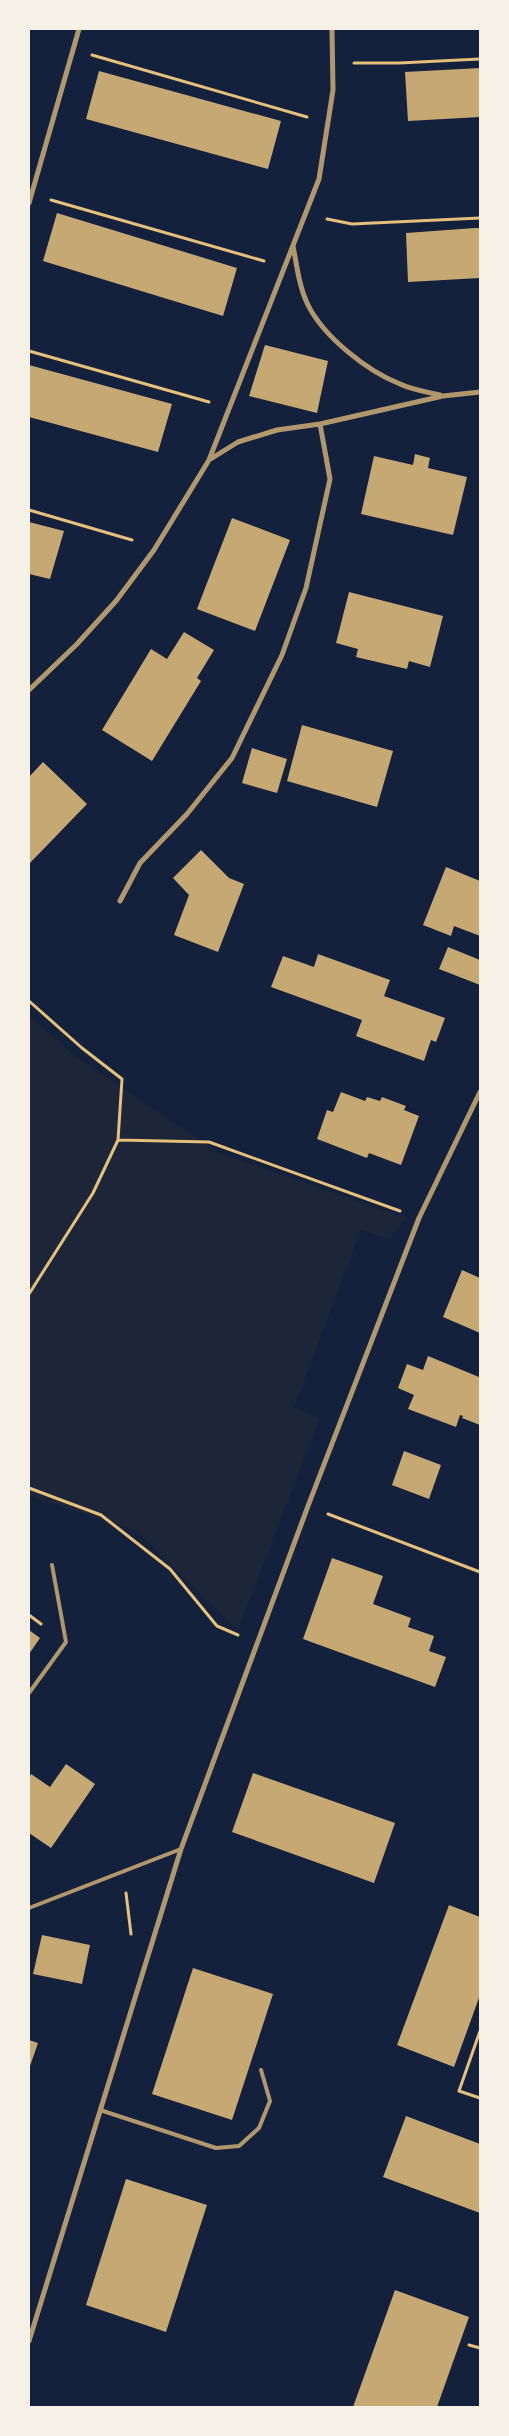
<svg xmlns="http://www.w3.org/2000/svg" width="509" height="2436" font-family="'Space Grotesk',sans-serif">
<style>
.green{fill:#1d2539}
.building{fill:#c6a872}
.lines{fill:none;stroke-linecap:round;stroke-linejoin:round}
.path{stroke:#e5c07b;stroke-width:3}
.service{stroke:#b1986c;stroke-width:4}
.minor{stroke:#b1986c;stroke-width:5}
</style>
<rect width="100%" height="100%" fill="#14213d"/>
<path class="green" d="M29,1016L75,1056L219,1153L407,1218L388,1239L361,1230L294,1408L320,1418L238,1630L135,1530L29,1496Z"/>
<path class="building" d="M480,68V117L408,121L405,72Z
M99,71L281,121L268,169L86,119Z
M57,213L237,268L223,316L43,261Z
M475,228H480V278L408,282L406,233Z
M265,345L328,361L317,413L249,396Z
M29,365L172,404L158,452L29,417Z
M415,454L430,458L428,468L467,477L453,535L361,514L374,456L413,465Z
M232,518L290,540L255,631L197,609Z
M29,522L64,531L50,579L29,574Z
M349,592L443,616L430,667L409,661L407,669L356,657L358,649L336,643Z
M184,632L214,650L197,678L201,681L152,761L102,730L151,649L167,659Z
M302,725L393,751L377,807L287,781Z
M252,748L287,759L277,793L242,783Z
M43,762L87,804L29,864V777Z
M201,850L229,878L244,884L218,952L174,935L189,895L173,878Z
M446,867L480,881V936L454,926L451,936L423,925Z
M448,947L480,960V985L439,969Z
M318,954L390,980L384,996L445,1018L436,1042L431,1040L424,1061L356,1036L362,1020L271,987L283,956L314,967Z
M341,1092L365,1101L367,1097L380,1101L382,1097L406,1106L404,1110L419,1116L401,1165L369,1153L367,1158L317,1139L327,1110L333,1112Z
M462,1270L480,1278V1333L443,1317Z
M428,1356L479,1377L480,1373V1425L462,1418L463,1416L460,1415L456,1427L408,1409L414,1395L398,1388L407,1364L423,1370Z
M404,1451L441,1465L429,1499L392,1485Z
M332,1558L383,1576L373,1604L411,1618L408,1627L434,1636L429,1651L446,1657L435,1687L303,1639Z
M29,1630L40,1638L29,1654Z
M66,1764L95,1784L51,1848L29,1833V1778L31,1774L50,1787Z
M253,1773L395,1823L374,1883L232,1832Z
M449,1905L480,1917V1995L454,2067L397,2045Z
M42,1935L90,1945L82,1984L33,1974Z
M193,1968L273,1994L232,2120L152,2094Z
M29,2040L38,2043L29,2069Z
M406,2116L480,2144V2213L383,2177Z
M126,2179L207,2205L166,2332L86,2305Z
M395,2290L469,2317L437,2407H353Z"/>
<g class="lines">
<path class="path" d="M92,55L307,117
M354,63H399L480,59
M51,200L264,261
M327,219L352,224L480,218
M29,351L209,402
M29,510L132,540
M29,1001L82,1048L122,1079L118,1140L93,1193L29,1294
M118,1140L209,1142L400,1211
M29,1488L101,1515L170,1569L217,1626L238,1635
M328,1514L480,1572
M29,1615L41,1624
M126,1893L131,1934
M480,2031L459,2091L480,2098
M469,2345L480,2348"/>
<path class="service" d="M29,1693L66,1642L52,1565
M29,1908L181,1849
M100,2110L216,2148L239,2146L259,2128L270,2101L261,2070"/>
<path class="minor" d="M29,203L79,29
M293,246C297,266 299,287 308,305C324,337 367,371 400,384C413,390 427,392 440,395
M209,460L238,442L277,430L320,424L443,396L480,392
M29,690L77,644L116,601L154,550L209,460L319,179L333,90L332,29
M120,901L140,863L187,814L232,758L282,655L306,588L330,479L320,424
M29,2341L181,1849L308,1506L419,1218L480,1092"/>
</g>
<rect width="509" height="2436" fill="none" stroke="#f6f1e7" stroke-width="60"/>
</svg>
